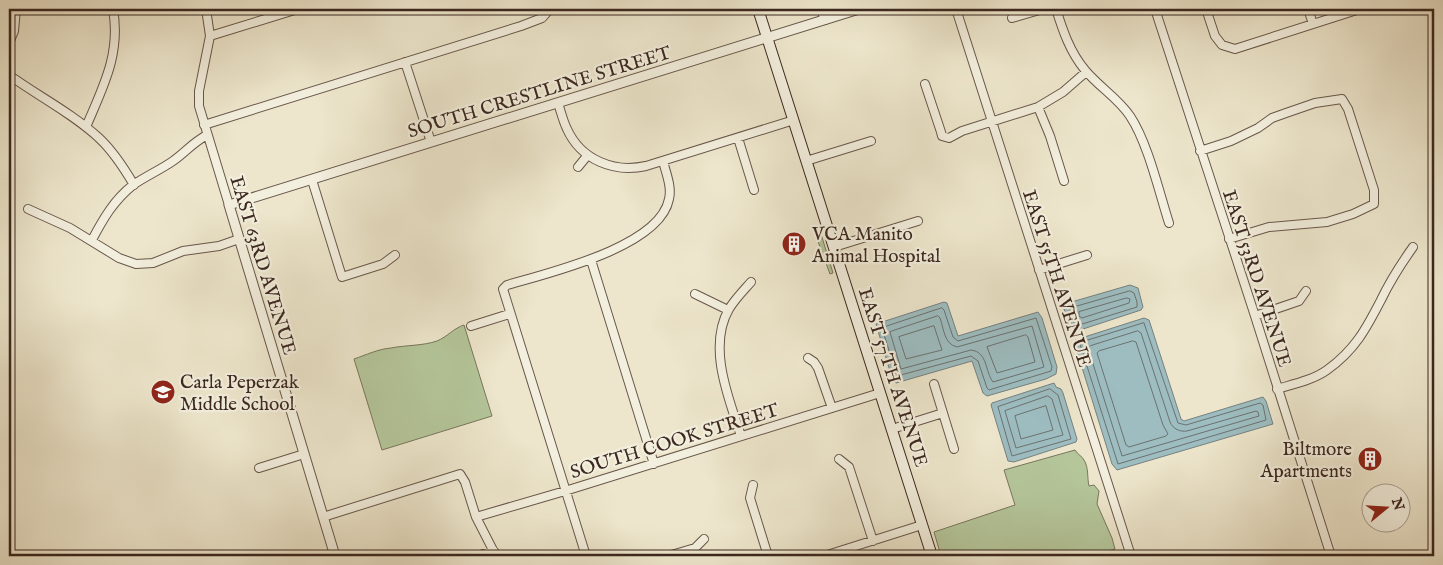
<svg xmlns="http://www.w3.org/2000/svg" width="1443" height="565" font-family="'IM FELL English',serif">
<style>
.green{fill:#b4c69a;stroke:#78765c}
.water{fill:#9dbdc1;stroke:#768180}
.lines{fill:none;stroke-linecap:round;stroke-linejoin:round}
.shore{stroke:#6c7270;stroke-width:1}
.minor-casing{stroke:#68574a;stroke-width:10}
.tertiary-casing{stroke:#68574a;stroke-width:11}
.secondary-casing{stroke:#3b271f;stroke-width:12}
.minor{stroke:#f3efde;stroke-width:8}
.tertiary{stroke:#f3efde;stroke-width:9}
.secondary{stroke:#f3efde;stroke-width:10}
.labels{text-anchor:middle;stroke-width:4.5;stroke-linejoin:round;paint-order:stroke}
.street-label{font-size:19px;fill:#3b271f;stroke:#f3efde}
.poi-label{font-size:19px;fill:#3b271f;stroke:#f3efde;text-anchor:start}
</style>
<rect width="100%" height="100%" fill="#ede6cc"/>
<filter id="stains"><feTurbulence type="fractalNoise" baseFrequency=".004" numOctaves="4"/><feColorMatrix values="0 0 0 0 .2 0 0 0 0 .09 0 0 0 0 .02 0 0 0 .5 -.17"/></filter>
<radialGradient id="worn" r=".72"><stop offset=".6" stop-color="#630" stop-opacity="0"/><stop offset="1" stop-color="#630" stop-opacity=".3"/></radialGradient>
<path class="green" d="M821,234L833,273L830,274L816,236Z
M464,325L492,416L382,450L354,359C366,355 378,349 391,348C406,345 422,346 437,341C447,337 454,328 464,325Z
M1075,450C1078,455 1082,456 1084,460C1089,468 1087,478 1089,486L1094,485L1099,491L1097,504L1112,538L1115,549L1092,556H941L934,532L1015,505L1004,470Z"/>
<path class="water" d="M1130,285L1138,288L1143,307L1141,310L1080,330L1070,327L1064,309L1068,303Z
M944,302L947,303L958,336L1038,312L1042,318L1057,367L1056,374L1046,379L987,396L983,393L972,361L896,383L892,378L876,324Z
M1144,318L1149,320L1150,323L1181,419L1184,421L1263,397L1266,401L1273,424L1117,470L1112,464L1075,345V340Z
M1054,383L1056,387L1061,389L1063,393L1077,439L1076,442L1014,462L1008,461L991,405L992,403Z"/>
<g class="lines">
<path class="shore" d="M1130,291L1134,293L1137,302V307L1079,325L1074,323L1070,310L1071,308Z
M1127,298L1130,299L1129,303L1082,318L1079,316V312Z
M942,308L944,310L953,337L958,341L1036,318L1052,367L1051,371L989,390L987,388L978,361L971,356L897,376L882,328Z
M938,316L940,318C944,329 944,344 957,347L1032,326L1044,367L993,382C985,372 988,352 971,350L901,369L890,332Z
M1144,323L1178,423L1186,425L1260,403L1263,405L1266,420L1118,464L1080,344L1082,342Z
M934,326L942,350L906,359L899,337Z
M1138,331L1141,333L1170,422C1173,429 1180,432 1187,431L1256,411L1258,412L1259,416L1122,456L1088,348L1090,346Z
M1026,335L1028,337L1035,362L997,373L987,347Z
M1133,341L1136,342L1163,425L1168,434L1166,436L1129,447L1126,445L1097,353L1099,351Z
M1050,389L1058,395L1071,439L1012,456L998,407Z
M1048,396L1052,399L1063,435L1016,448L1005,411Z
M1046,406L1053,430L1021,439L1015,416Z"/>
<defs>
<path id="minor" d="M206,9L210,36L199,91V106L229,205
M821,9L825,20
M956,9L1131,556
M1056,9C1063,31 1070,52 1085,70C1099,87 1118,98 1130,116C1148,143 1159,192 1169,223
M1155,9L1255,316L1331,556
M1206,9L1215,36L1222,45L1235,49L1360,9
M1308,9L1313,24
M1012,18L1043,9
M210,36L298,9
M9,43L14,31L16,9
M405,62L431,142
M9,75C38,96 72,113 99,138C113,151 124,168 134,185
M925,84L941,132L942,136L949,138L962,131L1038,107L1063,92L1086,72
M558,103C561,112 563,121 567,129C581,160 614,173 646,166L794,120
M1038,107L1050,136L1064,181
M204,125L521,26L542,18L550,9
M86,127C103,87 121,54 113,9
M738,138L754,190
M1200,151L1231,141L1258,128L1272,118L1286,113L1315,103L1342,99L1348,109L1374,190V204L1353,214L1327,222L1269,227L1229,239
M806,161L871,141
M578,167L587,156
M312,180L342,277L383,264L395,255
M28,209L70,228L119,258L136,264L153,263L183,251L219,246L239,239
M92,240C103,219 114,200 133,185C146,176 160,170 173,161C186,152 192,143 207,135
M834,247L918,221
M591,260L654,464
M1039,270L1087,255
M695,294L728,310
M1255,316L1299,301L1306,291
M471,326L509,314
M808,358L814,362L818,368L832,408
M934,384L954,449
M1277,389C1294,384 1313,380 1327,370C1355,350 1366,329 1381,300C1390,281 1401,264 1413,247
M892,429L943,413
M741,436C729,399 707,347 729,309C735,299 743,291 751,282
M839,459L849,467L873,541
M259,468L304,454
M753,485L750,498L768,556
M323,517L460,474L465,482L476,517L496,556
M476,517L565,491L880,393
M476,556L494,551
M586,556L503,289L507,285C548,273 660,247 669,199C672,187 666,173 663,161
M668,556L695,548L704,539
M824,556L922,525"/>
<path id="tertiary" d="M335,556L229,205L859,9"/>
<path id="secondary" d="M758,9L932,556"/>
</defs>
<use href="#minor" class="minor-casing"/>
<use href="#tertiary" class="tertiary-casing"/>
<use href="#secondary" class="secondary-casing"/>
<use href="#minor" class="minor"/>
<use href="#tertiary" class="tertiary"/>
<use href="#secondary" class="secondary"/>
</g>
<defs>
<symbol id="building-disc" viewBox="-11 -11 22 22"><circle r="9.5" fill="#8f2418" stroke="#f3efde"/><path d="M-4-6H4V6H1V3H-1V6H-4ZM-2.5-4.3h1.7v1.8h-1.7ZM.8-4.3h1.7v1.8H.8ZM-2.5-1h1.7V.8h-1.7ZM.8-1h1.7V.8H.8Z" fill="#fff"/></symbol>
<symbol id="school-disc" viewBox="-11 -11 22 22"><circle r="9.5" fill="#8f2418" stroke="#f3efde"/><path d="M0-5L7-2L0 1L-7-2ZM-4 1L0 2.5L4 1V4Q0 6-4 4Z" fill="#fff"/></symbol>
</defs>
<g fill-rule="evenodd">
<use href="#building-disc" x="780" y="230" width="28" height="28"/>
<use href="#school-disc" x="149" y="378" width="28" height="28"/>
<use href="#building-disc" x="1356" y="445" width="28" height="28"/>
</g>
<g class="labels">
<g class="street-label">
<text transform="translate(539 91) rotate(-17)" y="7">SOUTH CRESTLINE STREET</text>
<text transform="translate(264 265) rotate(73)" y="7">EAST 63RD AVENUE</text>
<text transform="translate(1058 278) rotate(72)" y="7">EAST 55TH AVENUE</text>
<text transform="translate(1258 278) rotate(72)" y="7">EAST 53RD AVENUE</text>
<text transform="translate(894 377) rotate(72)" y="7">EAST 57TH AVENUE</text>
<text transform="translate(674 440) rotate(-17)" y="7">SOUTH COOK STREET</text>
</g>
<g class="poi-label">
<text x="812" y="240">VCA Manito<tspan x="812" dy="22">Animal Hospital</tspan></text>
<text x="180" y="388">Carla Peperzak<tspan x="180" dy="22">Middle School</tspan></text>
<text x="1352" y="455" text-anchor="end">Biltmore<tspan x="1352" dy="22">Apartments</tspan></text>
</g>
</g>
<rect width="1443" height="565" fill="none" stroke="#ede6cc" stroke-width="30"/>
<rect x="10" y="10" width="1423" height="545" fill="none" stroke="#3b271f" stroke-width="2.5"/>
<rect x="15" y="15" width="1413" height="535" fill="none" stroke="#3b271f"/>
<g transform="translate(1386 508) rotate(72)"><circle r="24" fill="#f3efde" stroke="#a99f92"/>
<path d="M0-4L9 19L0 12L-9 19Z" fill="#8f2418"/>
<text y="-8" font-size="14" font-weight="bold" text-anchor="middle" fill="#3b271f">N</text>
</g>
<rect width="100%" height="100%" filter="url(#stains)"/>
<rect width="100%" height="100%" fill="url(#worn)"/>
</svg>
